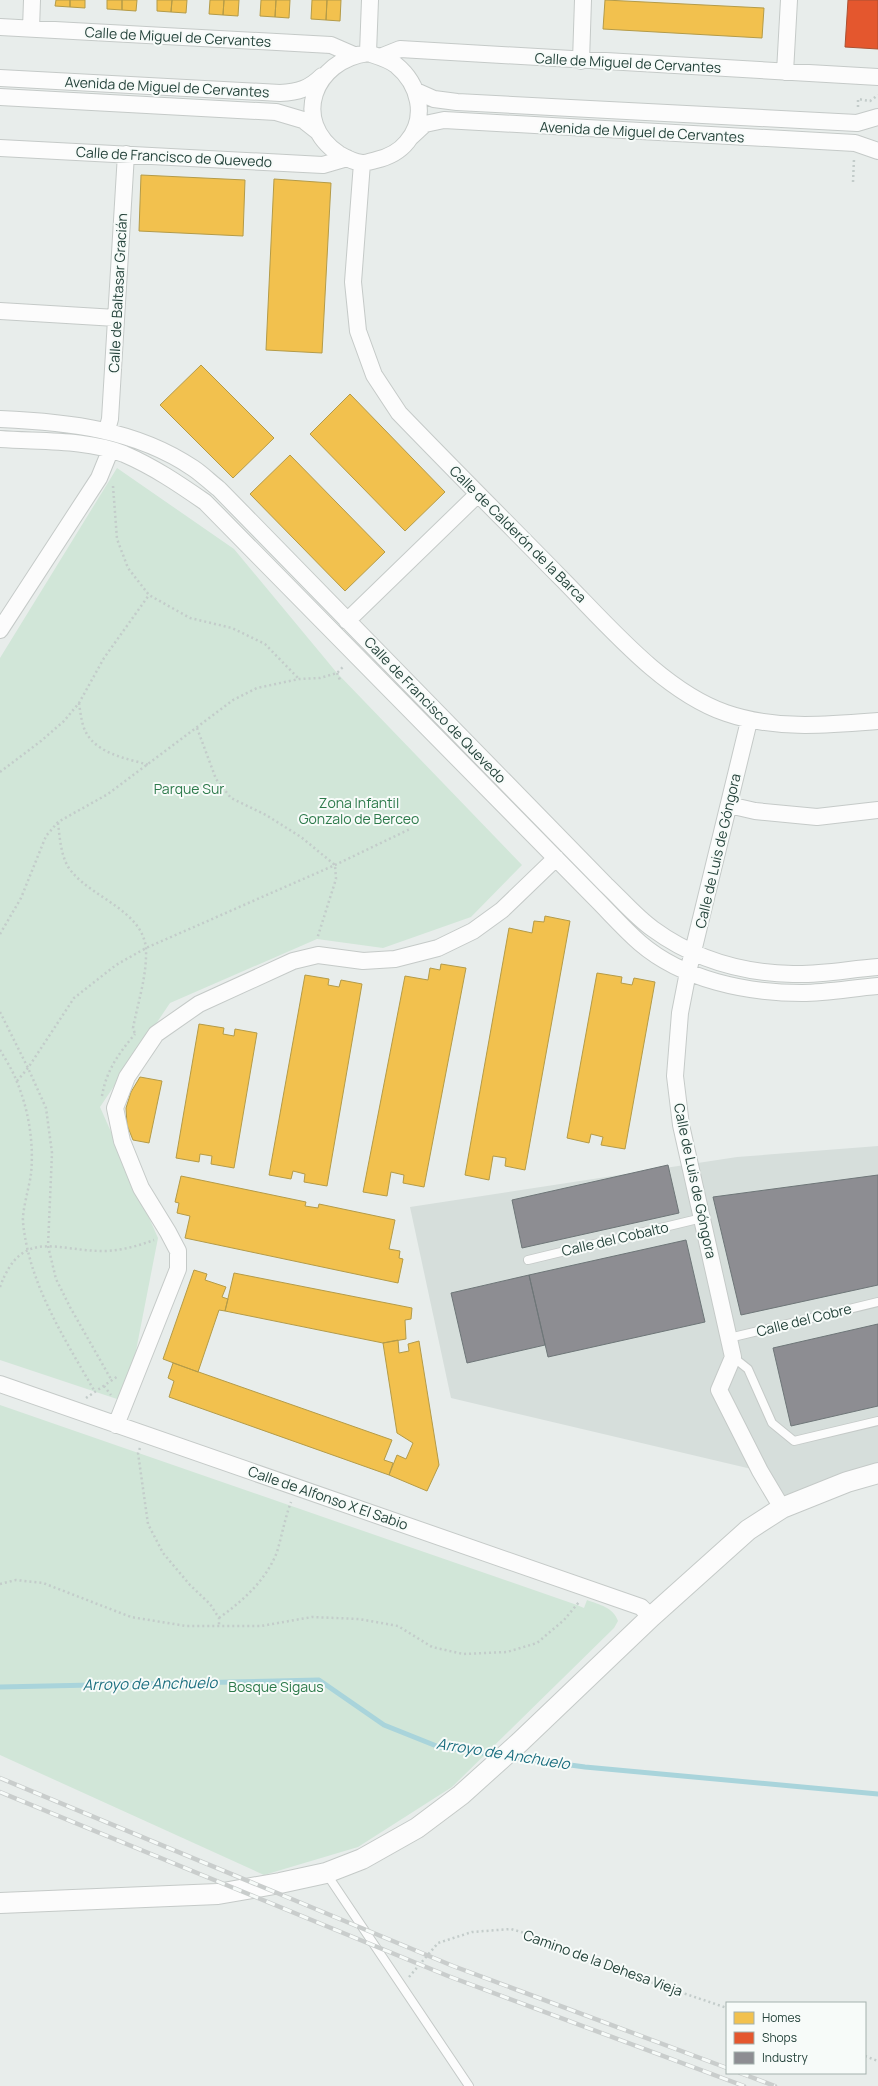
<svg xmlns="http://www.w3.org/2000/svg" width="878" height="2086" font-family="Manrope,sans-serif">
<style>
.built{fill:#d6dedb}
.green{fill:#d1e6d8}
.homes{fill:#f2c14e;stroke:#b49b48}
.shops{fill:#e4572e;stroke:#aa5132}
.industry{fill:#8d8d92;stroke:#6e7678}
.lines{fill:none;stroke-linecap:round;stroke-linejoin:round}
.stream{stroke:#a9d4db;stroke-width:5}
.service-casing{stroke:#c5cac8;stroke-width:10}
.minor-casing{stroke:#c5cac8;stroke-width:18}
.tertiary-casing{stroke:#c5cac8;stroke-width:22}
.path{stroke:#c3ccca;stroke-width:2.5;stroke-dasharray:2 3;stroke-linecap:butt}
.service{stroke:#fcfcfc;stroke-width:8}
.minor{stroke:#fcfcfc;stroke-width:16}
.tertiary{stroke:#fcfcfc;stroke-width:20}
.rail-casing{stroke:#c9cdcc;stroke-width:4.5}
.rail{stroke:#f7fbf9;stroke-width:3;stroke-dasharray:9;stroke-linecap:butt}
.labels{text-anchor:middle;stroke-width:4;stroke-linejoin:round;paint-order:stroke}
.street-label{font-size:14px;fill:#24423a;stroke:#f7fbf9}
.park-label{font-size:14px;fill:#2d7a4b;stroke:#f7fbf9}
.water-label{font-size:15px;font-style:italic;fill:#1c6f80;stroke:#f7fbf9}
</style>
<rect width="100%" height="100%" fill="#e8edeb"/>
<path class="built" d="M878,1146V1473L782,1508L760,1471L451,1398L410,1207L737,1157Z"/>
<path class="green" d="M117,468L234,549L337,673L522,865L471,917L383,948L317,939L170,1003L100,1107L158,1238L126,1402L0,1360V658Z
M0,1405L577,1605L584,1608L587,1600C600,1605 613,1607 618,1621L614,1628L452,1787L358,1847L264,1875L0,1755Z"/>
<path class="homes" d="M56,0H70V7L55,6Z
M70,0H85V8L70,7Z
M107,0H122V10L107,9Z
M122,0H137L136,11L122,10Z
M157,0H172L171,12L157,11Z
M172,0H187L186,13L171,12Z
M210,0H224L223,15L209,14Z
M224,0H239L238,16L223,15Z
M261,0H276L275,17L260,16Z
M276,0H290L289,18L275,17Z
M312,0H327L326,20L311,19Z
M327,0H341L340,21L326,20Z
M605,0L764,8L762,38L603,29Z
M141,175L245,180L243,236L139,231Z
M274,179L331,183L322,353L266,350Z
M201,365L274,438L233,478L160,405Z
M350,394L445,492L405,531L310,434Z
M290,455L385,552L345,591L250,494Z
M545,916L570,921L525,1170L505,1166L506,1158L493,1156L489,1180L465,1175L509,928L532,933L534,921L544,922Z
M441,964L466,968L424,1187L403,1183L404,1175L391,1172L387,1196L363,1192L405,976L428,980L430,968L440,970Z
M597,973L622,977L621,983L632,985L634,978L655,982L625,1149L601,1145L603,1137L591,1134L589,1143L567,1138Z
M305,975L329,979L328,985L339,987L341,980L362,984L327,1186L304,1182L305,1174L293,1171L291,1179L269,1175Z
M199,1024L224,1028L223,1034L234,1036L235,1029L257,1033L234,1168L211,1164L212,1156L200,1154L199,1162L176,1158Z
M140,1077L162,1081L149,1143L133,1140L127,1125L126,1108L131,1092Z
M181,1176L306,1202L305,1206L318,1208L319,1204L395,1220L389,1249L400,1251L399,1258L403,1259L398,1283L185,1238L190,1216L177,1213L179,1203L175,1202Z
M194,1270L207,1274L205,1280L226,1287L222,1297L228,1299L225,1311L219,1310L198,1372L163,1359Z
M234,1273L412,1308L411,1319L405,1320L406,1339L383,1343L225,1311Z
M398,1340L399,1353L409,1351L408,1344L419,1341L439,1465L427,1491L389,1475L397,1455L406,1459L413,1443L397,1433L383,1343Z
M173,1363L392,1440L384,1460L393,1463L389,1475L169,1397L174,1381L168,1378Z"/>
<path class="shops" d="M848,0H878V49L845,47Z"/>
<path class="industry" d="M668,1165L679,1213L522,1248L512,1200Z
M878,1175V1285L741,1315L713,1197Z
M686,1240L705,1322L548,1357L529,1275Z
M529,1275L545,1345L467,1363L451,1293Z
M878,1324V1406L791,1426L773,1348Z"/>
<g class="lines">
<path class="stream" d="M0,1687L319,1680L384,1725L439,1747L497,1755
M511,1757L585,1767L878,1794"/>
<defs>
<path id="service" d="M528,1260L702,1218
M729,1338L878,1302
M733,1357L748,1369L772,1423L794,1441L878,1421
M326,1873L469,2086"/>
<path id="minor" d="M0,27L331,45L354,55
M31,29L32,0
M368,53C377,56 388,59 396,65C419,84 428,117 407,142C399,152 389,157 376,160C372,161 366,163 362,163C354,162 346,158 339,154C290,121 314,60 368,53Z
M368,53L370,0
M380,57L400,49L878,77
M581,61L583,0
M785,72L789,0
M0,78L280,93C298,92 309,89 322,76
M416,91L434,99L457,102L857,123L878,117
M0,97L276,112L303,120L317,131
M411,137L425,124L444,120L855,143L878,151
M0,148L323,165L347,158
M362,163L353,282L358,331L374,375L399,413C452,468 506,522 559,576C606,623 662,691 726,713C775,730 827,725 878,721
M0,311L116,318
M0,419C68,422 135,429 193,468C202,474 210,482 219,489L606,885C621,899 636,917 653,929C694,959 743,973 793,974C821,975 850,969 878,967
M107,430L110,419L126,154
M0,439C40,442 86,439 124,454C154,467 179,484 205,502L595,898C610,913 624,929 640,943C683,980 747,993 802,993C827,993 853,988 878,986
M347,621L478,494
M0,630L99,478L110,451
M749,721L688,972L680,1013L675,1076L681,1125L733,1357L719,1390L760,1471L782,1508
M729,805L755,811L817,817L878,810
M0,1384L641,1607L651,1617
M116,1425L178,1269V1251L168,1232L141,1188L122,1141L115,1108L127,1077L156,1034L199,1004L293,961L318,955L363,961L395,959L438,948L473,931L502,910L556,858"/>
<path id="tertiary" d="M0,1903L218,1894L280,1883L326,1873L362,1859L417,1828L461,1795L520,1742L651,1617L748,1530L782,1508L847,1482L878,1473"/>
</defs>
<use href="#service" class="service-casing"/>
<use href="#minor" class="minor-casing"/>
<use href="#tertiary" class="tertiary-casing"/>
<path class="path" d="M858,107V99L870,101L878,95
M853,182L854,159
M113,486L117,539L128,568L149,595L190,618L232,628L265,644L298,678
M337,673L340,680
M79,703C80,710 81,718 83,725C91,753 125,758 149,765
M197,728L216,779L231,798L266,815L301,837L335,865L336,879L317,939
M0,772L41,741L64,721L79,703L104,658L149,595
M58,823C60,839 61,860 72,872C93,898 143,911 146,949C147,976 138,1002 133,1028L135,1034
M0,934L21,898L46,836L58,822L108,794L233,700L257,688L299,679L320,678L337,673L344,666
M0,1012L28,1068L46,1108L52,1153L48,1246L56,1279L70,1307L112,1381
M0,1050C6,1060 13,1071 17,1082C29,1111 34,1144 31,1174C29,1188 22,1211 23,1222C29,1285 65,1339 95,1392
M17,1081L28,1068L74,998L116,965L146,948L335,865L410,829
M102,1096C106,1071 119,1053 135,1034
M0,1287C22,1226 58,1252 106,1251C123,1250 138,1246 154,1240
M104,1386L111,1395
M86,1398L118,1376
M140,1448L138,1453L148,1524L163,1553L190,1585L210,1604L219,1618V1627
M0,1584L16,1580L43,1583L131,1617L186,1626H261L312,1617L359,1619L398,1626L432,1647L463,1654L507,1652L537,1643L564,1620L579,1602
M219,1618C244,1600 266,1580 277,1552C282,1535 285,1518 291,1502
M409,1977L438,1943L472,1932L511,1929L541,1938L633,1976L727,2008
M865,2056L878,2061"/>
<use href="#service" class="service"/>
<use href="#minor" class="minor"/>
<use href="#tertiary" class="tertiary"/>
<defs>
<path id="rail" d="M0,1778L453,1966L727,2068
M0,1792L448,1976L744,2086
M740,2073L775,2086"/>
</defs>
<use href="#rail" class="rail-casing"/>
<use href="#rail" class="rail"/>
</g>
<g class="labels">
<g class="street-label">
<text transform="translate(178 37) rotate(3)" y="5">Calle de Miguel de Cervantes</text>
<text transform="translate(628 63) rotate(3)" y="5">Calle de Miguel de Cervantes</text>
<text transform="translate(167 87) rotate(3)" y="5">Avenida de Miguel de Cervantes</text>
<text transform="translate(642 132) rotate(3)" y="5">Avenida de Miguel de Cervantes</text>
<text transform="translate(174 157) rotate(3)" y="5">Calle de Francisco de Quevedo</text>
<text transform="translate(118 293) rotate(-87)" y="5">Calle de Baltasar Gracián</text>
<text transform="translate(518 534) rotate(45)" y="5">Calle de Calderón de la Barca</text>
<text transform="translate(435 710) rotate(46)" y="5">Calle de Francisco de Quevedo</text>
<text transform="translate(718 851) rotate(-77)" y="5">Calle de Luis de Góngora</text>
<text transform="translate(695 1181) rotate(78)" y="5">Calle de Luis de Góngora</text>
<text transform="translate(615 1239) rotate(-13)" y="5">Calle del Cobalto</text>
<text transform="translate(804 1320) rotate(-14)" y="5">Calle del Cobre</text>
<text transform="translate(328 1498) rotate(19)" y="5">Calle de Alfonso X El Sabio</text>
<text transform="translate(603 1963) rotate(20)" y="5">Camino de la Dehesa Vieja</text>
</g>
<g class="park-label">
<text x="189" y="794">Parque Sur</text>
<text x="359" y="808">Zona Infantil<tspan x="359" dy="16">Gonzalo de Berceo</tspan></text>
<text x="276" y="1692">Bosque Sigaus</text>
</g>
<g class="water-label">
<text transform="translate(150 1684) rotate(-1)" y="5">Arroyo de Anchuelo</text>
<text transform="translate(503 1754) rotate(9)" y="5">Arroyo de Anchuelo</text>
</g>
</g>
<rect x="726" y="2002" width="140" height="72" fill="#f7fbf9" stroke="#a3b1ad"/>
<rect x="734" y="2012" width="20" height="12" fill="#f2c14e" stroke="#a3b1ad"/>
<text x="762" y="2022" font-size="12" fill="#24423a">Homes</text>
<rect x="734" y="2032" width="20" height="12" fill="#e4572e" stroke="#a3b1ad"/>
<text x="762" y="2042" font-size="12" fill="#24423a">Shops</text>
<rect x="734" y="2052" width="20" height="12" fill="#8d8d92" stroke="#a3b1ad"/>
<text x="762" y="2062" font-size="12" fill="#24423a">Industry</text>
</svg>
